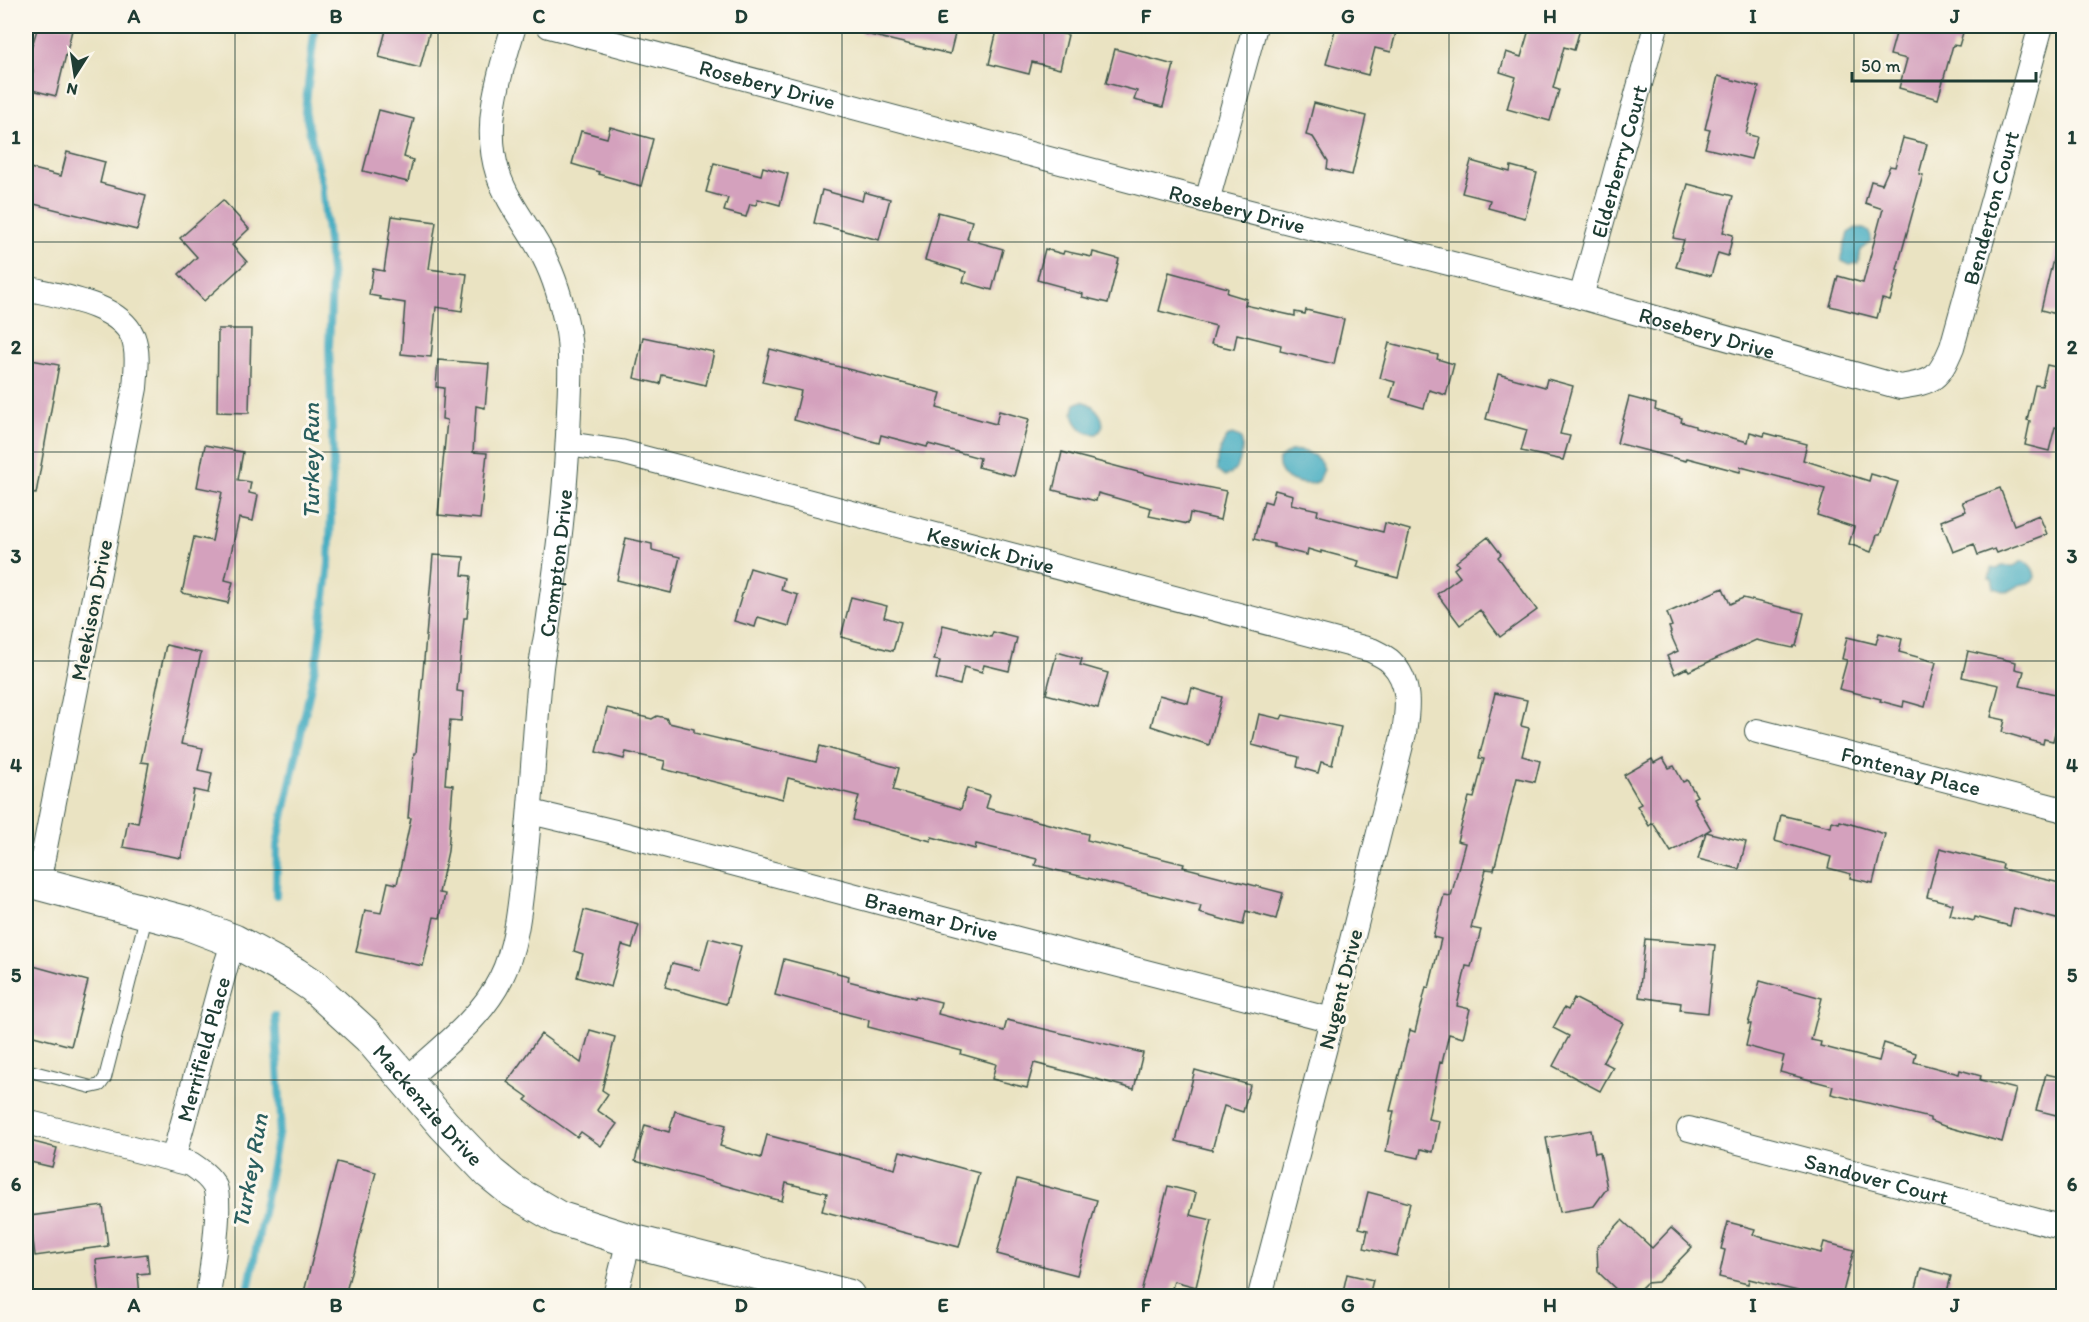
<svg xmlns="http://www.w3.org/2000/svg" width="2089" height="1322" font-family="Itim,sans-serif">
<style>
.water{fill:#40aac0;stroke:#30747a;stroke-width:1.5}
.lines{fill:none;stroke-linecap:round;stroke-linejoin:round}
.stream{stroke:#40aac0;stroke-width:8}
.building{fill:#d4a1bd}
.lane-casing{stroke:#3d5649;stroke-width:14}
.street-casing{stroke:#3d5649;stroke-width:26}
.secondary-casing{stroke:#3d5649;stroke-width:35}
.lane{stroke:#fff;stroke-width:12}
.street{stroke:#fff;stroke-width:24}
.secondary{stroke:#fff;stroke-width:33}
.grid{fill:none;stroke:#1f3d34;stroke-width:1.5;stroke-opacity:0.55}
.labels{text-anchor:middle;stroke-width:6;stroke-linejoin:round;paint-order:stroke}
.street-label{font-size:22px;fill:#1f3d34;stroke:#fbf7ec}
.water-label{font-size:24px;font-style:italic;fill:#295e5e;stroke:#fbf7ec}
.neatline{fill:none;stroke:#1f3d34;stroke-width:2}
.grid-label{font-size:20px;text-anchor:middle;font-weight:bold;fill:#1f3d34}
</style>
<rect width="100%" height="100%" fill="#fbf7ec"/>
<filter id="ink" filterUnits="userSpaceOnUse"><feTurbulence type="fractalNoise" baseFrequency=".0167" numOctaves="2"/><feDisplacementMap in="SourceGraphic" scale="12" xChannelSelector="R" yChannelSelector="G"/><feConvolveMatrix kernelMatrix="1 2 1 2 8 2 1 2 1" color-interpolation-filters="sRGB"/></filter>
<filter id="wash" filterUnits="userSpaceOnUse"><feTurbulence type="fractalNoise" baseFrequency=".008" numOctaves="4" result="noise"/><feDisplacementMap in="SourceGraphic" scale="24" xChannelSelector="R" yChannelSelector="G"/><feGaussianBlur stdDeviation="1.35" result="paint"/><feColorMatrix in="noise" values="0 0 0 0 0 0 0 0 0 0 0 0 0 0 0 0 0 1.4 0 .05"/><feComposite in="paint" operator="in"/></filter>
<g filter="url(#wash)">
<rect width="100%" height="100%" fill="#eae3c2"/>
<path class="water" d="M1856,228C1865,228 1872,231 1871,241L1861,250L1858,263L1850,265L1842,261L1841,257L1848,233Z
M1082,401C1096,404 1111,423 1097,434C1081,435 1069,419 1075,404Z
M1232,434L1240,437C1246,448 1239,474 1225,476L1218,470C1217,459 1221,439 1232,434Z
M1290,451C1304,449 1320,455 1324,469L1319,481C1305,489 1275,479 1279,459Z
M2022,561C2030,563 2034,568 2035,577L2032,582L2019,585L2007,592L1994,588L1992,579L1989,578L1992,568L1997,569L2002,566H2014Z"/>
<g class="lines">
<path class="stream" d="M276,895L277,845L318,653L329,564L333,463L329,346L332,281L322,184L305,111L315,26
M247,1296L281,1119L275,1016"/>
</g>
<g id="blocks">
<path class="building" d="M38,26H73L56,96L28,89L33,71L26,60V51L32,46Z
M391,26H431L420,68L379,57L386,30L389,31Z
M861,26H957L950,54L861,33Z
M998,26H1029L1068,35L1060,69L1032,62L1029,74L989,64Z
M1336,26H1385L1397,28L1391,52L1375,48L1368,75L1326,64Z
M1530,26H1581L1574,50L1564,47L1553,88L1559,90L1550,121L1507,109L1516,77L1500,72L1506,52L1521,57Z
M1907,26H1965L1959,46L1953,45L1938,99L1899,88L1907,59L1890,55L1897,30L1907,33Z
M1115,49L1174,65L1163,107L1134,100L1137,91L1106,83Z
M1718,76L1759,87L1746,134L1757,137L1751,159L1705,148L1710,130L1705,129Z
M1314,103L1366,116L1352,175L1327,169L1328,161L1313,137L1306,135Z
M379,110L414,119L404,157L413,160L408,182L363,171Z
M610,127L653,139L641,186L598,174L599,172L572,164L581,131L607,138Z
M1903,138L1927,144L1919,174L1923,175L1897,269L1899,270L1890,301L1882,299L1877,318L1830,306L1838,276L1863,283L1883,209L1865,203L1871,181L1882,184L1890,166L1895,167Z
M67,152L105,162L100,183L146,195L137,230L26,202V167L61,176Z
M1471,161L1510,172L1511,166L1537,173L1525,218L1488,208L1490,200L1462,193Z
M714,163L761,175L763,167L788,174L780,205L758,199L756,205L750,204L746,217L724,211L728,198L706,192Z
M1688,184L1733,196L1723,232L1733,235L1728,256L1718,253L1711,276L1676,267L1684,240L1673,238Z
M822,190L862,201L864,192L890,199L879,240L814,223Z
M223,200L249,229L232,245L247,262L204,301L179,274L197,257L180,238Z
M938,212L972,221L967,239L1003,249L992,290L963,282L966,272L925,260Z
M392,216L436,222L429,269L467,274L462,311L436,307L431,357L401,354L405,303L380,299V297L369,295L373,269L384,271Z
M2056,247L2064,248V316L2041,310Z
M1045,249L1063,254L1064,251L1092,257L1093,252L1119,259L1108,303L1082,297L1083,294L1063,289V287L1037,280Z
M1169,272L1228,288L1227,293L1247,299L1245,305L1295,316V312L1305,314L1306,310L1344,319L1334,364L1280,351L1281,345L1237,334L1234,349L1211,344L1216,326L1159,311Z
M218,329H251L249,413L217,412Z
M643,337L714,352L706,385L662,375L660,384L634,378Z
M1389,343L1438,355L1437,359L1454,364L1446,395L1429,390L1424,408L1390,398L1395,382L1380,378Z
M770,349L941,393L937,408L996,424L999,411L1029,419L1014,476L978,467L980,458L928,444L927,447L881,435L879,443L794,420L801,391L762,382Z
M26,359L59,365L36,494L26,493Z
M438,360L489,364L485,408L476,406L473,452L487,453L480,519L438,515L447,420L442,419L444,388L436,387Z
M2047,365L2064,369V428L2055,427L2049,451L2025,445L2030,421L2027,420L2035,385L2042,386Z
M1498,374L1545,387L1547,379L1573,386L1560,434L1570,436L1563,460L1521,451L1527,430L1486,419Z
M1629,397L1656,404L1655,410L1682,418L1681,422L1695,426V428L1748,442L1750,432L1764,436L1765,433L1807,444L1803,460L1869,481L1871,474L1898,482L1880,535H1877L1871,552L1849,544L1854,527L1817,515L1825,489L1741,467L1740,472L1687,458L1686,461L1617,443Z
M205,445L243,452L238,480L251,482L249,493L258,495L253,521L239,518L225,580L233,582L228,603L182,593L194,537L212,541L222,492L197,487Z
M1062,452L1157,477L1226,491L1220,520L1190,513L1188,524L1149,516L1151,508L1098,493L1096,501L1053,490Z
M2000,488L2014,525L2039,515L2047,534L1997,553L1995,549L1978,555L1974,544L1953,552L1941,521L1966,511L1962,502Z
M1275,490L1293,495L1291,504L1318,510L1317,515L1383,532L1385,523L1410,530L1398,578L1357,567L1359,561L1321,551V553L1308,549L1307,555L1274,547V544L1254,539L1264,501L1271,503Z
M1488,537L1501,554L1498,557L1537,610L1500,637L1480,610L1460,625L1437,594L1460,577L1454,569L1459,565L1456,562Z
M626,538L652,544V550L680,557L671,593L617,580Z
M433,555L464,557L462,575L471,576L467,618H464L457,691L463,692L461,721L450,720L445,784L453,785L448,851L439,893L445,894L440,918L434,917L423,966L356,952L365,910L381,913L388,882L397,884L411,818H408L414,753H416Z
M750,568L784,578L781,590L798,595L789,626L758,617L755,627L734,621Z
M1723,588L1730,604L1743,598L1804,613L1796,646H1794L1793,648L1756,640L1689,671L1687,668L1675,674L1667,656L1678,651L1670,633L1671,632L1669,627L1672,626L1667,613Z
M851,597L887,606L884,617L901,622L893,651L841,637Z
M943,625L991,637L993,632L1017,638L1009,671L984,665L982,672L964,667L960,685L936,679L940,661L934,660Z
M1879,633L1902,639L1899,652L1936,662L1925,707L1904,701L1903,707L1880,701L1881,699L1839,689L1847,660L1842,659L1847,637L1876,644Z
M166,645L201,653L181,744L203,748L198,770L212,773L208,793L194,790L181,858L123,847L128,821L138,823L149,763L141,762Z
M1968,651L2016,662L2015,669L2024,671L2020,686L2064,696V718L2059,717L2053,741L2044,739L2043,744L2002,732L2005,720L1991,717L1999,685L1962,677Z
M1057,652L1082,659L1080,665L1108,673L1098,708L1046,694Z
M1192,688L1222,697L1209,745L1151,726L1159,695L1188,703Z
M1495,693L1527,700L1521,726L1529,728L1522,756L1540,761L1535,782L1517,778L1494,870L1486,869L1471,928L1481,930L1471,967L1466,966L1457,1006L1470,1009L1463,1038L1449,1034L1442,1063L1440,1062L1428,1119L1439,1121L1433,1152L1421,1149L1419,1158L1386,1151L1394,1111H1390L1410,1030L1415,1032L1426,987L1429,988L1441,939L1433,937L1444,895L1451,896L1465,843L1457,841L1469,797L1474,798L1484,759L1479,758Z
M607,708L652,719L657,716L666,718L669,723L694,729V733L816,762L820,746L899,768L893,790L961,809L967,788L990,795L986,808L1088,834L1087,840L1184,864L1183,867L1283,893L1276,919L1246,911L1243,925L1199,913L1201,906L1035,865L1037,859L976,844L975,849L932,837L931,841L853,820L859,796L788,778L783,799L663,769L665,761L626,752L624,759L596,752Z
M1259,714L1281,719L1283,715L1341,727L1332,765L1321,762L1318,773L1297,767L1299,757L1252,745Z
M1663,758L1669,768L1674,766L1683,782L1687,780L1697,796L1693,798L1711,829L1706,832L1746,842L1739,869L1698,859L1706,832L1671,852L1653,823L1649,826L1637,806L1641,804L1624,775L1652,759L1654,763Z
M1781,815L1831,827L1832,821L1839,823L1840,821L1885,834L1873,883L1850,878L1851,874L1828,868L1831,857L1775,841Z
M1940,848L2003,864L2002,869L2064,884V921L2014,908L2010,926L1975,917L1974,921L1950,915L1953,904L1927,897Z
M584,910L639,925L632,948L622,945L611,987L577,977L583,954L574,951Z
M709,938L741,946L726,1004L665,987L672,963L700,970Z
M1645,939L1715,945L1708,1013L1680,1010L1681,1003L1639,997Z
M784,959L849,976L848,981L915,998L916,996L941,1002L938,1014L1004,1031L1007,1020L1143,1053L1134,1089L1034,1063L1027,1088L992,1079L996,1064L961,1054L962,1051L868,1027L869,1020L775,995Z
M26,964L88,981L71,1046L26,1034Z
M1760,981L1822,998L1811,1040L1821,1042L1820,1046L1879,1061L1884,1043L1916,1053L1914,1062L1959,1074L1960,1070L1981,1076L1980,1080L2016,1089L2002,1142L1944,1126L1930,1121V1118L1831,1094L1833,1086L1780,1072L1784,1056L1746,1046L1751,1024H1748Z
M1574,998L1623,1023L1603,1062L1613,1067L1600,1091L1553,1066L1569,1036L1553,1028L1564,1008L1568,1010Z
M590,1030L615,1037L602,1090L608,1094L597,1110L617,1124L601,1146L581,1132L577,1137L525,1100L528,1097L507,1082L541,1034L581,1063Z
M1195,1070L1250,1085L1243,1112L1224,1106L1212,1150L1176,1141Z
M2046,1074L2064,1078V1117L2036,1110Z
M675,1111L726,1125L720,1146L761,1158L767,1135L895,1169L900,1151L979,1173L959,1247L822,1211L827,1193L786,1183L782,1201L635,1161L645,1125L669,1132Z
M1591,1130L1595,1153L1600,1152L1607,1188L1594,1206L1560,1212L1546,1138Z
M26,1140L57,1148L52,1167L26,1161Z
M337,1162L376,1172L345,1296H303Z
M1017,1179L1097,1200L1077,1275L997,1254Z
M1168,1186L1196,1193L1190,1215L1212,1220L1196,1287L1174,1281L1170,1296H1140Z
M1368,1192L1410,1203L1397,1256L1364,1248L1368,1230L1359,1228Z
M103,1206L108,1246L35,1256L30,1216Z
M1622,1220L1652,1248L1671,1228L1692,1247L1658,1282L1646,1283L1633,1296H1623L1598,1272L1597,1247Z
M1728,1222L1755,1229L1753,1235L1821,1253L1824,1242L1854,1250L1842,1296H1818L1749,1279L1748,1284L1719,1277L1725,1250L1721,1249Z
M147,1254L149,1273L138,1274L140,1296H100L96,1260Z
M1921,1268L1951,1276L1946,1296H1914Z
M1347,1274L1373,1280L1369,1296H1342Z"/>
</g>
</g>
<g filter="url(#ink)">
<use href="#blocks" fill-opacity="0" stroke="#3d5649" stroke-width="1.5"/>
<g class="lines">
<defs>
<path id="lane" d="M26,1070L91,1087L100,1085L105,1078L147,913"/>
<g id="street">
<path id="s1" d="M549,26L1207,201L1581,297L1900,387C1935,381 1938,380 1952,347L2041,26"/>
<path d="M1207,201L1255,26"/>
<path d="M26,288C58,296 118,303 133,337C139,353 136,372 135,388L38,883"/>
<path id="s2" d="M1581,297L1656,26"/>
<path id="s3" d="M568,444L621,452L1371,650C1377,653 1386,657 1391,662C1411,682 1408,708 1404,733L1332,1020L1260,1296"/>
<path id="s4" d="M1757,731L2064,810"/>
<path id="s5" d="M531,812L615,832L1018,939L1332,1020"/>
<path id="s6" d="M406,1080C439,1050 481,1019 501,978C517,946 520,904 524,869C532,802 534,734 541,667C543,650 547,634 549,617C559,550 567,478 569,410C570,385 572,357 568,332C563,307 556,280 544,257C530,229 508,204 498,174C482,125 500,72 514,26"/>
<path d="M26,1122L191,1164C200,1170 210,1177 215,1187C222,1206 211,1273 208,1296"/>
<path id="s7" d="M1689,1129L2064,1228"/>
<path id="s8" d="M173,1159L226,965L234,941"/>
<path d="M615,1296L629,1240"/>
</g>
<g id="secondary">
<path id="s9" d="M26,880L187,923L234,941L295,974L313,986L369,1037L444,1125L490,1173L511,1190L559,1218L629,1240L848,1296"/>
</g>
</defs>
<use href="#lane" class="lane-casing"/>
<use href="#street" class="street-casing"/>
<use href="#secondary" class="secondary-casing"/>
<use href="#lane" class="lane"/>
<use href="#street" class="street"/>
<use href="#secondary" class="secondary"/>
</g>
</g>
<path class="grid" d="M235,26V1296M438,26V1296M640,26V1296M842,26V1296M1044,26V1296M1247,26V1296M1449,26V1296M1651,26V1296M1854,26V1296M26,242H2064M26,452H2064M26,661H2064M26,870H2064M26,1080H2064"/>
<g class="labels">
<g class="street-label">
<text dy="8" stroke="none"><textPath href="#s1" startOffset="226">Rosebery Drive</textPath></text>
<text dy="8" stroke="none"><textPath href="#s2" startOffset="141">Elderberry Court</textPath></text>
<text dy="8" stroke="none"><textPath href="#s1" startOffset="1614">Benderton Court</textPath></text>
<text dy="8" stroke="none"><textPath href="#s1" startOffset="712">Rosebery Drive</textPath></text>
<text dy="8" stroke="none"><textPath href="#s1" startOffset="1198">Rosebery Drive</textPath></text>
<text dy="8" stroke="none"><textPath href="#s3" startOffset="436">Keswick Drive</textPath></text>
<text dy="8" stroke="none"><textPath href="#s6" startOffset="560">Crompton Drive</textPath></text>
<text transform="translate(91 610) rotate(-79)" y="8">Meekison Drive</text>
<text dy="8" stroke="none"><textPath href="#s4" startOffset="159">Fontenay Place</textPath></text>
<text dy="8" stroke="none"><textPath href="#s5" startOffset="414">Braemar Drive</textPath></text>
<text transform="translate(1340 989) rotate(-76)" y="8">Nugent Drive</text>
<text dy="8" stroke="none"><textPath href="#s8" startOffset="114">Merrifield Place</textPath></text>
<text dy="8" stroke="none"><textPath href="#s9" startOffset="474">Mackenzie Drive</textPath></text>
<text dy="8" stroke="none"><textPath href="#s7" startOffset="194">Sandover Court</textPath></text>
</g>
<g class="water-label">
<text transform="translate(311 461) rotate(-90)" y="8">Turkey Run</text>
<text transform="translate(250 1171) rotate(-80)" y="8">Turkey Run</text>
</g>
</g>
<rect width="2089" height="1322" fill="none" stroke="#fbf7ec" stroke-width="66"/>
<g transform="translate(75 75) rotate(192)" stroke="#fbf7ec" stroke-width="4.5" paint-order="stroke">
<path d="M0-4.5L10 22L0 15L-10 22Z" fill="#1f3d34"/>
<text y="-9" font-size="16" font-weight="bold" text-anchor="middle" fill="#1f3d34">N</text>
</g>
<path d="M1852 72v9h184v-9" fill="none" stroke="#1f3d34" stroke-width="3"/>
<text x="1861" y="72" font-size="18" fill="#1f3d34" stroke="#fbf7ec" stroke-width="4.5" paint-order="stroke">50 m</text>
<rect x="33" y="33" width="2023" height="1256" class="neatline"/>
<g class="grid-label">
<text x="134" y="23">A</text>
<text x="336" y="23">B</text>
<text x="539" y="23">C</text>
<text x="741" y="23">D</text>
<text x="943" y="23">E</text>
<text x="1146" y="23">F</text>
<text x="1348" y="23">G</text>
<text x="1550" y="23">H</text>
<text x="1753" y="23">I</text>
<text x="1955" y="23">J</text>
<text x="16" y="144">1</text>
<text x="2072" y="144">1</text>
<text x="16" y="354">2</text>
<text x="2072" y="354">2</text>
<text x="16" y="563">3</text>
<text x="2072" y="563">3</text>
<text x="16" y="772">4</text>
<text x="2072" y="772">4</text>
<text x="16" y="982">5</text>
<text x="2072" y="982">5</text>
<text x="16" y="1191">6</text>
<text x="2072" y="1191">6</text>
<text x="134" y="1312">A</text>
<text x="336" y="1312">B</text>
<text x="539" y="1312">C</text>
<text x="741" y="1312">D</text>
<text x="943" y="1312">E</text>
<text x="1146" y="1312">F</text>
<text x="1348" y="1312">G</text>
<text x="1550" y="1312">H</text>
<text x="1753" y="1312">I</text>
<text x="1955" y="1312">J</text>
</g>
</svg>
